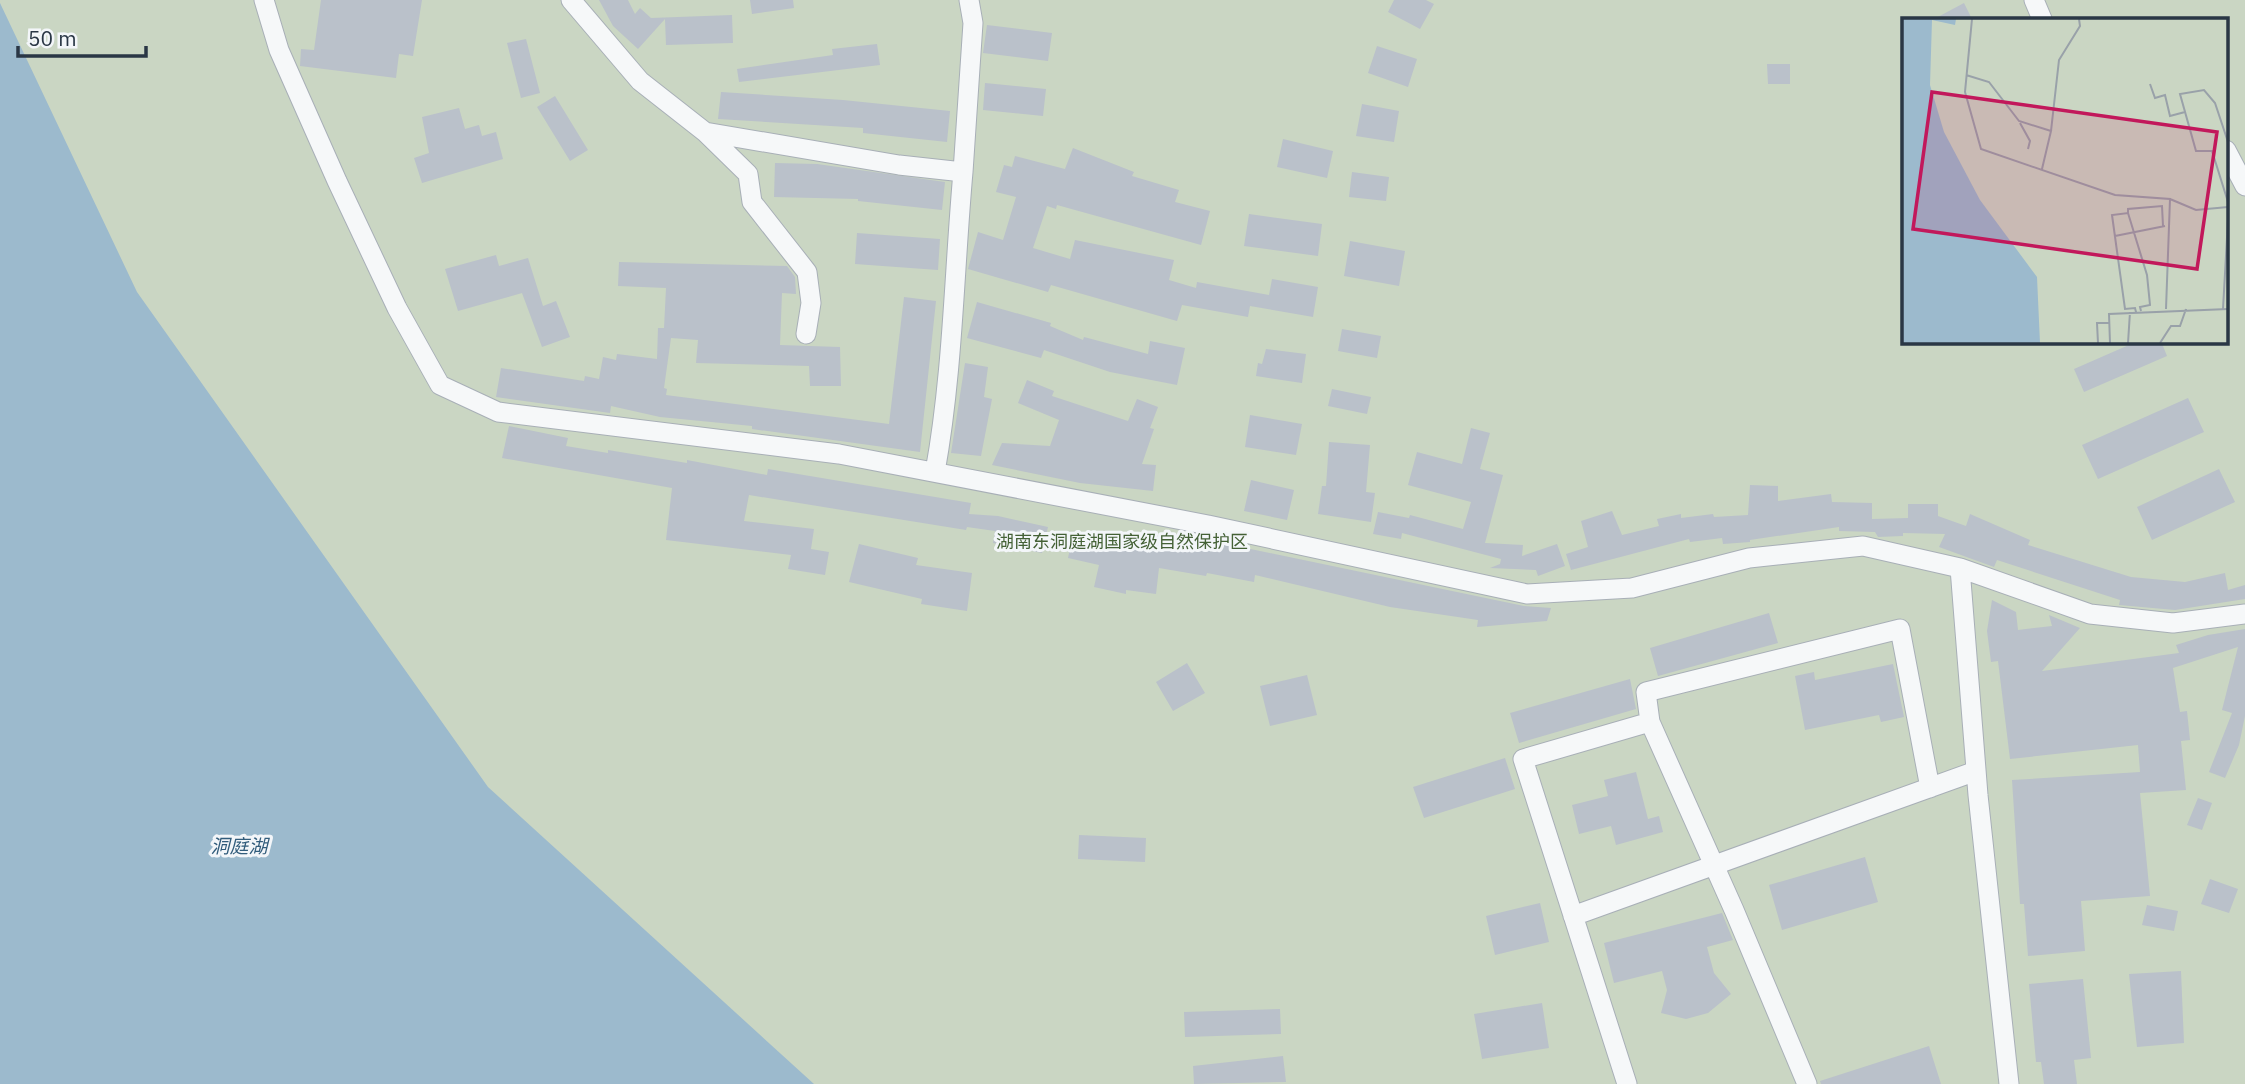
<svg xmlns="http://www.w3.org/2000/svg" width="2245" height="1084" font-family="'IBM Plex Sans','Noto Sans SC',sans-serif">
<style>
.green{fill:#cad6c3;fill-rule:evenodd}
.water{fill:#9cbacd}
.building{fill:#bac1ca}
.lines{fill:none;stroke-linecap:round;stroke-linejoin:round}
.minor-casing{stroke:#a8afb7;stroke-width:21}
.minor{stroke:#f6f8f9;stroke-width:19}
.labels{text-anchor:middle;stroke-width:6;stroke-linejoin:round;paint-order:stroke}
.park-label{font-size:18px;fill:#446136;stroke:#f3f6f9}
.water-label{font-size:19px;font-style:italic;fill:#315c7b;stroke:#f3f6f9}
.inset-road{fill:none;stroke:#99a1a9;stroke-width:2}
.view{fill:#c2185b;fill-opacity:0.15;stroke:#c2185b;stroke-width:3.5}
.inset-edge{fill:none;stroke:#2a3745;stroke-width:3.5}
</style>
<rect width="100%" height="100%" fill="#e3e7ec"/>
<path class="green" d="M0,0H2245V1084H0ZM1904,19H2226V341H1904Z"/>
<path class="water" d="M0,3L137,292L488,787L814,1084H0Z"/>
<path class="building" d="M321,0H422L413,56L399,54L396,78L300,66L301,49L314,50Z
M599,0H628L635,14L640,8L651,18L732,15L733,43L666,45L665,19L638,49L613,26Z
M750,0H793L794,8L752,14Z
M1394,0H1426L1434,4L1420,29L1388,12Z
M1964,3L1972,19H1934Z
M987,25L1052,33L1048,61L983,53Z
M526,39L540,93L521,98L507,43Z
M877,44L880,65L739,82L737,69L833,55L832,49Z
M1377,46L1417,59L1408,87L1368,73Z
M1767,64H1790V84H1768Z
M985,83L1046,89L1043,116L983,110Z
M721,92L843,100L950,111L947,142L863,133V128L718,119Z
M555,96L588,150L570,161L537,107Z
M1362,104L1399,111L1394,142L1356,136Z
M459,108L465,129L479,125L482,136L496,132L503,159L422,183L414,158L429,153L422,117Z
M1283,139L1333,151L1327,178L1277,167Z
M1073,148L1134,172L1132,176L1179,190L1175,202L1210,211L1201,245L1057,205L1056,209L1047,206L1033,248L1070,259L1075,240L1174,260L1169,280L1196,288L1197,282L1269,295L1272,279L1318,287L1313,317L1250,306L1248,317L1182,305L1177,321L1051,285L1048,292L968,269L978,232L1003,240L1016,197L996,192L1004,165L1012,167L1015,156L1065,169Z
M775,163L817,164L945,182L942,210L858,201V199L774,197Z
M1352,172L1389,177L1386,201L1349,197Z
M1249,214L1322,224L1318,256L1244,246Z
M857,233L940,239L938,270L855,264Z
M1350,241L1405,251L1399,286L1344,276Z
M496,255L499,266L528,258L543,306L556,301L570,337L542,347L522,293L458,311L445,269Z
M619,262L787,266L795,277L796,294L782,293L780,345L840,347L841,386H810L809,366L696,363L698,340L671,338L664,388L667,389L666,395L889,424L904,297L936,301L920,452L752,429V426L660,417L611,406L610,413L496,397L501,368L584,381L585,376L599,379L603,357L616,360L617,354L657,359L658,328H664L666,288L618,286Z
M977,302L1051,323L1050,326L1083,340L1084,337L1148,354L1150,341L1185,348L1177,385L1110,372L1044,350L1041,358L967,338Z
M1342,329L1381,336L1377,358L1338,351Z
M2138,341H2161L2167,356L2084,392L2074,369Z
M1266,349L1306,354L1302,383L1256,376L1258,363L1262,364Z
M965,363L988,367L984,397L992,399L981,456L951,453Z
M1027,380L1054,391L1052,396L1128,421L1137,399L1158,407L1150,428L1154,429L1142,464L1156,465L1153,491L1080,483L992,465L1002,443L1050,446L1059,420L1018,403Z
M1332,389L1371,397L1367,414L1328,406Z
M2188,398L2204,432L2098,479L2082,445Z
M1250,415L1302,424L1296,455L1245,447Z
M509,426L568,438L566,446L608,453V450L687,463V460L767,475L768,469L971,503L969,514L998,516L1048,527L1042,553L993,543L995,531L967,527L966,530L749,495L744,521L814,529L811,549L829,552L825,575L788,569L791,555L666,540L672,488L502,458Z
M1471,428L1490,433L1480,469L1503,475L1485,543L1523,545L1522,556L1557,544L1565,566L1538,576L1536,570L1490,568L1500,564L1501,559L1402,533L1401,539L1373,534L1378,512L1409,518L1410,515L1463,529L1471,502L1408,485L1417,452L1462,464Z
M1329,442L1370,445L1366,492L1375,493L1371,522L1318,514L1322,486H1326Z
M2219,469L2235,502L2152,540L2137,507Z
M1251,480L1294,490L1287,520L1244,511Z
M1750,485L1778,486V501L1831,494L1832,502L1872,503V519L1908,518V504H1938V516L1966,526L1970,514L2030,540L2028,545L2131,577L2185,582L2225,573L2228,590L2245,585V599L2175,610L2119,605L2120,600L1997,560L1994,567L1939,547L1945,534L1903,533V536L1878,537L1875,532L1839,531V527L1750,540V542L1723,544L1722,538L1690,542L1689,539L1571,570L1566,554L1588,547L1581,521L1612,511L1622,535L1659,526L1657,519L1681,514V518L1713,514L1714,517L1748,515Z
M1074,531L1118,541L1120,532L1221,550L1222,543L1524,606L1551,608L1547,621L1477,627L1478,620L1390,607L1255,575L1254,582L1207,573L1206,576L1159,568L1156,594L1126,590V594L1094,587L1099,565L1068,558Z
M859,544L918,558L916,565L972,573L967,611L921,604L922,599L849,582Z
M1992,600L2016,612L2018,630L2052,626L2049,615L2080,628L2042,671L2179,653L2176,645L2208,635L2245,629V716L2239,745L2225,778L2209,772L2232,713L2222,710L2238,647L2173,668L2180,712L2187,711L2190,740L2181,741L2186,790L2140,793L2150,896L2081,901L2085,951L2028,956L2024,904H2020L2012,780L2140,772L2138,745L2010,759L1998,661L1991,662L1987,631Z
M1769,613L1778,643L1658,676L1650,648Z
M1187,663L1205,693L1173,711L1156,682Z
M1893,664L1904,717L1881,722L1879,715L1805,730L1795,676L1814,672L1815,680Z
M1307,675L1317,715L1270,726L1260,686Z
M1630,679L1636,709L1519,743L1510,713Z
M1505,758L1515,789L1424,818L1413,787Z
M1636,772L1648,819L1659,816L1663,832L1616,845L1611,826L1579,834L1572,805L1608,796L1604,780Z
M2198,798L2212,803L2202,830L2187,825Z
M1079,835L1146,838L1145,862L1078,859Z
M1865,857L1878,902L1782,930L1769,885Z
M2210,879L2238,889L2229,913L2201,904Z
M1540,903L1549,942L1495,955L1486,916Z
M2147,905L2178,911L2174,931L2142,925Z
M1722,913L1733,940L1707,947L1714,973L1731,994L1708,1013L1686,1019L1661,1013L1667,990L1662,971L1614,983L1604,943Z
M2181,971L2184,1043L2137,1047L2129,974Z
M2083,979L2091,1058L2074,1060L2077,1084H2044L2041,1062H2036L2029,984Z
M1542,1003L1549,1048L1482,1059L1474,1014Z
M1280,1009L1281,1034L1185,1037L1184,1012Z
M1929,1046L1941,1084H1821L1820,1081Z
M1283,1056L1286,1082L1194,1084L1193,1066Z"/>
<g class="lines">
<defs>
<path id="minor" d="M264,0L279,50L337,181L397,308L440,385L498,412L839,454L1208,525L1527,594L1632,588L1749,558L1863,546L1960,568L1978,795L2009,1084
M571,0L640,81L705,132L899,165L963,172C954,272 953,373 935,472
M2034,0L2042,19
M705,132L748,174L752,202L807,272L811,303L806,334
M2226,150L2245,186
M963,172L973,23L969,0
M1960,568L2090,614L2173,623L2245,614
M1650,722L1646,692L1900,629L1930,788
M1573,916L1976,771
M1627,1084L1523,759L1650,722L1734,910L1807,1084"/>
</defs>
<use href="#minor" class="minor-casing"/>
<use href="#minor" class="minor"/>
</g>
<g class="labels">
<g class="park-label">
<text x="1122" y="548">湖南东洞庭湖国家级自然保护区</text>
</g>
<g class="water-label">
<text x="239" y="853">洞庭湖</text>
</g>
</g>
<g transform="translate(1902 18)">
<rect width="326" height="326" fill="#e3e7ec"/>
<path d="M0,1H325V325H0Z" fill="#cad6c3"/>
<path d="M0,1H54L53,7L30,2L28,67L42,114L78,182L135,259L138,325H0Z" fill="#9cbacd"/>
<path class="inset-road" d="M70,1L63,74L79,131L213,177L268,181L264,291M64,57L87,64L117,103L149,113L140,151M248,66L253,80L263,77L268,98L283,94M118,105L128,123L126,131M149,113L157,42L178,8L177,1M326,124L313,85L302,72L278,76L294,133H310L326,184M268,181L294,192L326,189M226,195V191L260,188L261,208M213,218L263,208M321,291L326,202M234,294L233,290L223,291L210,197L226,195L245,257L248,287L238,289L239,293M196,325L195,305H207M208,325L207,296L326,291M226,325L228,294M258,325L269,308H278L284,291"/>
<path class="view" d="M30,74L315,114L295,251L11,211Z"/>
<rect width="326" height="326" class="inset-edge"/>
</g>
<path d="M18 46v10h128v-10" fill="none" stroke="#2a3745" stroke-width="3.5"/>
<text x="28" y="46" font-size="21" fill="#2a3745" stroke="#f3f6f9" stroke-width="5" paint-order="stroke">50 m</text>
</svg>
